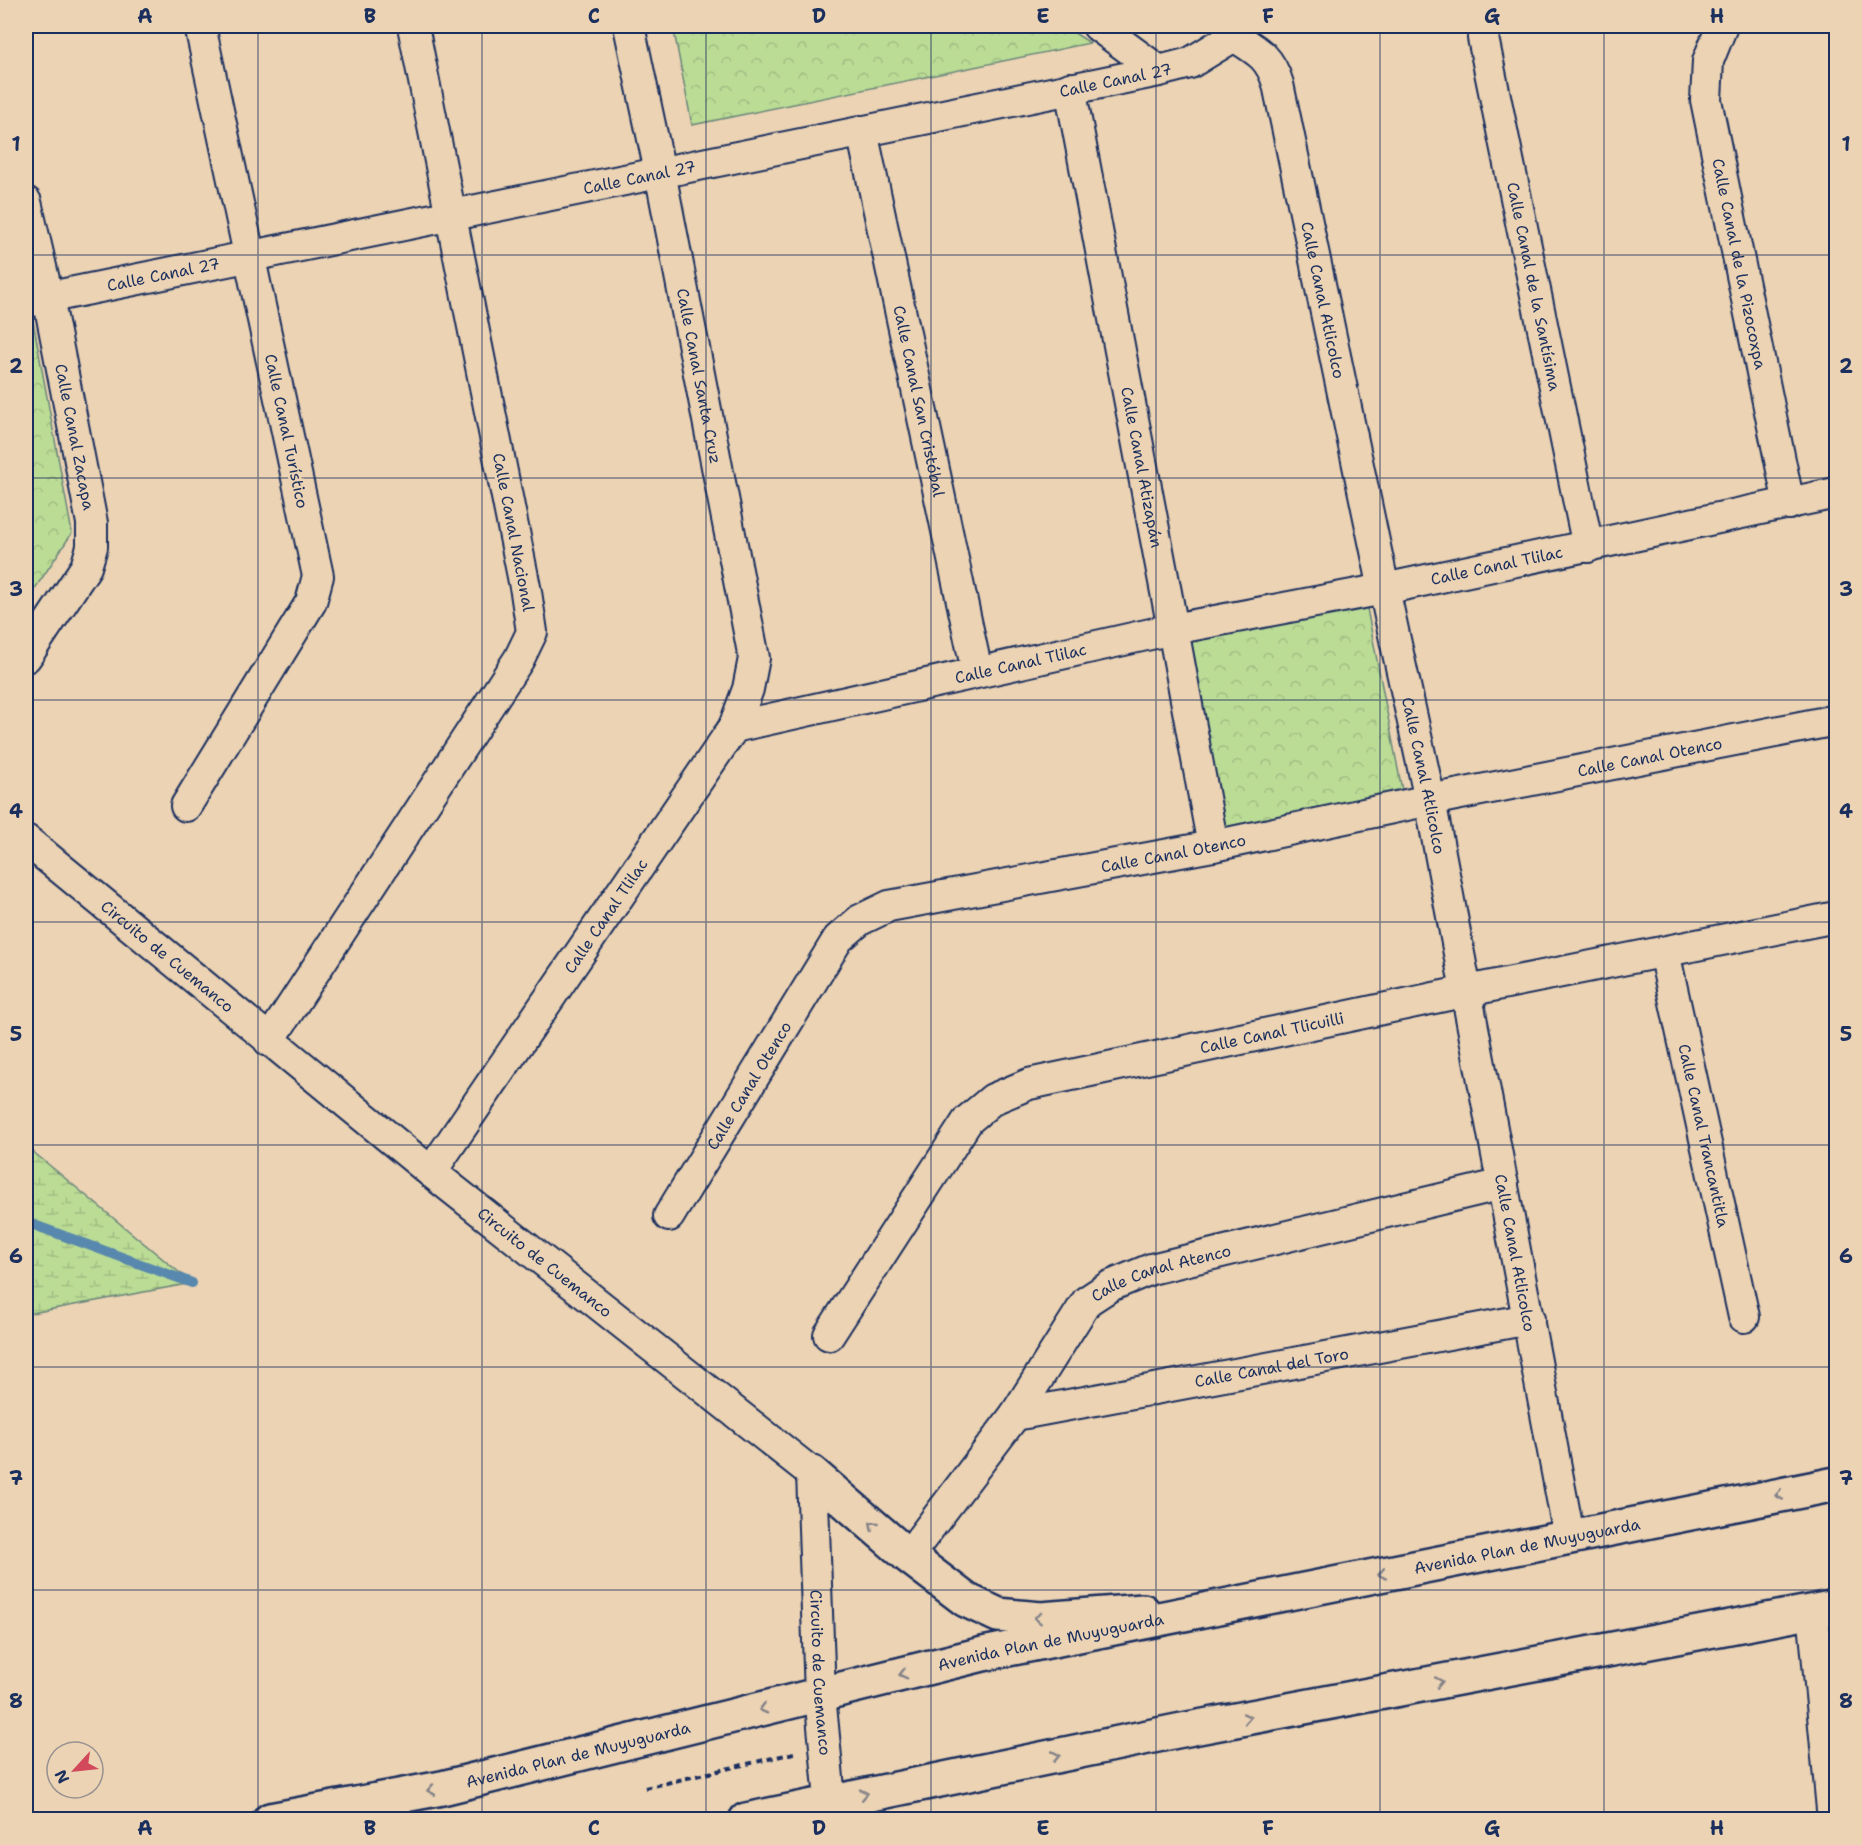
<svg xmlns="http://www.w3.org/2000/svg" width="1862" height="1845" font-family="'Shantell Sans',sans-serif">
<style>
.wetland{fill:url(#wetland-marsh);stroke:#6b867a;stroke-width:1.5}
.park{fill:url(#park-crowns);stroke:#6b867a;stroke-width:1.5}
.lines{fill:none;stroke-linecap:round;stroke-linejoin:round}
.stream{stroke:#5888ad;stroke-width:10}
.minor-casing{stroke:#1b2f5e;stroke-width:34}
.tertiary-casing{stroke:#1b2f5e;stroke-width:38}
.secondary-casing{stroke:#1b2f5e;stroke-width:38}
.path{stroke:#1b2f5e;stroke-width:4;stroke-dasharray:6 4.5;stroke-linecap:butt}
.minor{stroke:#ebd3b3;stroke-width:30}
.tertiary{stroke:#ebd3b3;stroke-width:33}
.secondary{stroke:#ebd3b3;stroke-width:33}
.oneway{stroke:#838188}
.grid{fill:none;stroke:#1b2f5e;stroke-width:1.5;stroke-opacity:0.55}
.labels{text-anchor:middle;stroke-width:5;stroke-linejoin:round;paint-order:stroke}
.street-label{font-size:16px;fill:#1b2f5e;stroke:#ebd3b3}
.neatline{fill:none;stroke:#1b2f5e;stroke-width:2}
.grid-label{font-size:20px;text-anchor:middle;font-weight:bold;fill:#1b2f5e}
</style>
<defs>
<pattern id="wetland-marsh" width="20" height="14" patternUnits="userSpaceOnUse" patternTransform="scale(1.5)"><rect width="20" height="14" fill="#bbdc95"/><path d="M1 5h8M5 5V1M11 12h8M15 12V8" fill="none" stroke="#a0bd83"/></pattern>
<pattern id="park-crowns" width="20" height="18" patternUnits="userSpaceOnUse" patternTransform="scale(1.5)"><rect width="20" height="18" fill="#bbdc95"/><path d="M2 6a3 3 0 1 1 6 0M12 15a3 3 0 1 1 6 0" fill="none" stroke="#a0bd83"/></pattern>
</defs>
<rect width="100%" height="100%" fill="#ebd3b3"/>
<filter id="ink" filterUnits="userSpaceOnUse"><feTurbulence type="fractalNoise" baseFrequency=".0167" numOctaves="2"/><feDisplacementMap in="SourceGraphic" scale="12" xChannelSelector="R" yChannelSelector="G"/><feConvolveMatrix kernelMatrix="1 2 1 2 8 2 1 2 1" color-interpolation-filters="sRGB"/></filter>
<g filter="url(#ink)">
<path class="wetland" d="M26,1146L192,1283L26,1314Z"/>
<path class="park" d="M673,26H1064L1090,43L692,125Z
M31,310L72,533L26,602V311Z
M1365,598L1402,790L1219,830L1183,631Z"/>
<g class="lines">
<path class="stream" d="M26,1222L192,1283"/>
<defs>
<g id="minor">
<path id="s1" d="M629,26L660,172L754,658L748,689L734,727"/>
<path d="M1098,26L1159,71"/>
<path id="s2" d="M1486,26L1483,38L1588,547"/>
<path id="s3" d="M1722,26L1708,61L1706,100L1789,504"/>
<path id="s4" d="M1234,36C1258,51 1270,57 1278,84L1384,589L1430,800L1569,1536"/>
<path id="s5" d="M1070,88L1173,629L1213,846"/>
<path id="s6" d="M862,131L977,672"/>
<path id="s7" d="M26,202L48,297L92,523V547L86,567L26,657"/>
<path id="s8" d="M26,302L1159,71L1190,63L1234,36L1237,26"/>
<path d="M186,806L311,602L318,576L200,26"/>
<path id="s9" d="M26,840L431,1172L812,1473L820,1695L832,1820"/>
<path id="s10" d="M1664,952L1744,1317"/>
<path d="M269,1041L519,659L532,632L526,592L413,26"/>
<path id="s11" d="M431,1172L734,727L1173,629L1384,589L1836,493"/>
<path id="s12" d="M669,1216L838,939L860,920L889,906L1213,846L1430,800L1836,720"/>
<path id="s13" d="M829,1335L968,1120L993,1099L1029,1084L1467,991L1836,917"/>
<path id="s14" d="M1015,1415L1529,1319"/>
<path id="s15" d="M908,1556L1015,1415L1087,1301L1110,1286L1151,1269L1503,1184"/>
<path d="M1813,1611L1833,1820"/>
</g>
<path id="tertiary" d="M812,1473L908,1556L966,1600L998,1615L1041,1619L1143,1611"/>
<g id="secondary">
<path id="s16" d="M270,1820L442,1788L983,1654L1836,1484"/>
<path d="M746,1820L1177,1731L1836,1607"/>
</g>
</defs>
<use href="#minor" class="minor-casing"/>
<use href="#tertiary" class="tertiary-casing"/>
<use href="#secondary" class="secondary-casing"/>
<path class="path" d="M645,1788L794,1753"/>
<use href="#minor" class="minor"/>
<use href="#tertiary" class="tertiary"/>
<use href="#secondary" class="secondary"/>
</g>
<defs><path id="oneway-chevron" d="M-2-3.5L2.5 0L-2 3.5" fill="none" stroke-width="1.6" stroke-linecap="round" stroke-linejoin="round" transform="scale(1.5)"/></defs>
<g class="oneway">
<use href="#oneway-chevron" transform="translate(1779 1495) rotate(169)"/>
<use href="#oneway-chevron" transform="translate(873 1525) rotate(-139)"/>
<use href="#oneway-chevron" transform="translate(1382 1574) rotate(169)"/>
<use href="#oneway-chevron" transform="translate(1038 1618) rotate(-178)"/>
<use href="#oneway-chevron" transform="translate(903 1674) rotate(166)"/>
<use href="#oneway-chevron" transform="translate(1439 1682) rotate(-11)"/>
<use href="#oneway-chevron" transform="translate(763 1709) rotate(166)"/>
<use href="#oneway-chevron" transform="translate(1247 1718) rotate(-11)"/>
<use href="#oneway-chevron" transform="translate(1056 1756) rotate(-11)"/>
<use href="#oneway-chevron" transform="translate(431 1790) rotate(170)"/>
<use href="#oneway-chevron" transform="translate(864 1794) rotate(-12)"/>
</g>
</g>
<path class="grid" d="M258,26V1820M482,26V1820M706,26V1820M931,26V1820M1156,26V1820M1380,26V1820M1604,26V1820M26,255H1836M26,478H1836M26,700H1836M26,922H1836M26,1145H1836M26,1367H1836M26,1590H1836"/>
<g class="labels">
<g class="street-label">
<text dy="6" stroke="none"><textPath href="#s8" startOffset="1112">Calle Canal 27</textPath></text>
<text dy="6" stroke="none"><textPath href="#s8" startOffset="626">Calle Canal 27</textPath></text>
<text dy="6" stroke="none"><textPath href="#s3" startOffset="244">Calle Canal de la Pizocoxpa</textPath></text>
<text dy="6" stroke="none"><textPath href="#s8" startOffset="140">Calle Canal 27</textPath></text>
<text dy="6" stroke="none"><textPath href="#s2" startOffset="266">Calle Canal de la Santísima</textPath></text>
<text dy="6" stroke="none"><textPath href="#s4" startOffset="288">Calle Canal Atlicolco</textPath></text>
<text dy="6" stroke="none"><textPath href="#s1" startOffset="357">Calle Canal Santa Cruz</textPath></text>
<text dy="6" stroke="none"><textPath href="#s6" startOffset="276">Calle Canal San Cristóbal</textPath></text>
<text transform="translate(287 431) rotate(78)" y="6">Calle Canal Turístico</text>
<text dy="6" stroke="none"><textPath href="#s7" startOffset="240">Calle Canal Zacapa</textPath></text>
<text dy="6" stroke="none"><textPath href="#s5" startOffset="386">Calle Canal Atizapán</textPath></text>
<text transform="translate(514 532) rotate(79)" y="6">Calle Canal Nacional</text>
<text dy="6" stroke="none"><textPath href="#s11" startOffset="1318">Calle Canal Tlilac</textPath></text>
<text dy="6" stroke="none"><textPath href="#s11" startOffset="832">Calle Canal Tlilac</textPath></text>
<text dy="6" stroke="none"><textPath href="#s12" startOffset="1161">Calle Canal Otenco</textPath></text>
<text dy="6" stroke="none"><textPath href="#s4" startOffset="774">Calle Canal Atlicolco</textPath></text>
<text dy="6" stroke="none"><textPath href="#s12" startOffset="675">Calle Canal Otenco</textPath></text>
<text dy="6" stroke="none"><textPath href="#s11" startOffset="310">Calle Canal Tlilac</textPath></text>
<text dy="6" stroke="none"><textPath href="#s9" startOffset="183">Circuito de Cuemanco</textPath></text>
<text dy="6" stroke="none"><textPath href="#s13" startOffset="576">Calle Canal Tlicuilli</textPath></text>
<text dy="6" stroke="none"><textPath href="#s12" startOffset="153">Calle Canal Otenco</textPath></text>
<text dy="6" stroke="none"><textPath href="#s10" startOffset="188">Calle Canal Trancantitla</textPath></text>
<text dy="6" stroke="none"><textPath href="#s4" startOffset="1260">Calle Canal Atlicolco</textPath></text>
<text dy="6" stroke="none"><textPath href="#s9" startOffset="669">Circuito de Cuemanco</textPath></text>
<text dy="6" stroke="none"><textPath href="#s15" startOffset="392">Calle Canal Atenco</textPath></text>
<text dy="6" stroke="none"><textPath href="#s14" startOffset="261">Calle Canal del Toro</textPath></text>
<text dy="6" stroke="none"><textPath href="#s16" startOffset="1287">Avenida Plan de Muyuguarda</textPath></text>
<text dy="6" stroke="none"><textPath href="#s16" startOffset="801">Avenida Plan de Muyuguarda</textPath></text>
<text dy="6" stroke="none"><textPath href="#s9" startOffset="1209">Circuito de Cuemanco</textPath></text>
<text dy="6" stroke="none"><textPath href="#s16" startOffset="315">Avenida Plan de Muyuguarda</textPath></text>
</g>
</g>
<rect width="1862" height="1845" fill="none" stroke="#ebd3b3" stroke-width="66"/>
<g transform="translate(75 1770) rotate(243)"><circle r="28" fill="#ebd3b3" stroke="#989191" stroke-width="1.5"/>
<path d="M0-4.5L10 22L0 15L-10 22Z" fill="#d1495b"/>
<text y="-9" font-size="16" font-weight="bold" text-anchor="middle" fill="#1b2f5e">N</text>
</g>
<rect x="33" y="33" width="1796" height="1779" class="neatline"/>
<g class="grid-label">
<text x="145" y="23">A</text>
<text x="370" y="23">B</text>
<text x="594" y="23">C</text>
<text x="819" y="23">D</text>
<text x="1043" y="23">E</text>
<text x="1268" y="23">F</text>
<text x="1492" y="23">G</text>
<text x="1717" y="23">H</text>
<text x="16" y="151">1</text>
<text x="1846" y="151">1</text>
<text x="16" y="373">2</text>
<text x="1846" y="373">2</text>
<text x="16" y="596">3</text>
<text x="1846" y="596">3</text>
<text x="16" y="818">4</text>
<text x="1846" y="818">4</text>
<text x="16" y="1041">5</text>
<text x="1846" y="1041">5</text>
<text x="16" y="1263">6</text>
<text x="1846" y="1263">6</text>
<text x="16" y="1485">7</text>
<text x="1846" y="1485">7</text>
<text x="16" y="1708">8</text>
<text x="1846" y="1708">8</text>
<text x="145" y="1835">A</text>
<text x="370" y="1835">B</text>
<text x="594" y="1835">C</text>
<text x="819" y="1835">D</text>
<text x="1043" y="1835">E</text>
<text x="1268" y="1835">F</text>
<text x="1492" y="1835">G</text>
<text x="1717" y="1835">H</text>
</g>
</svg>
